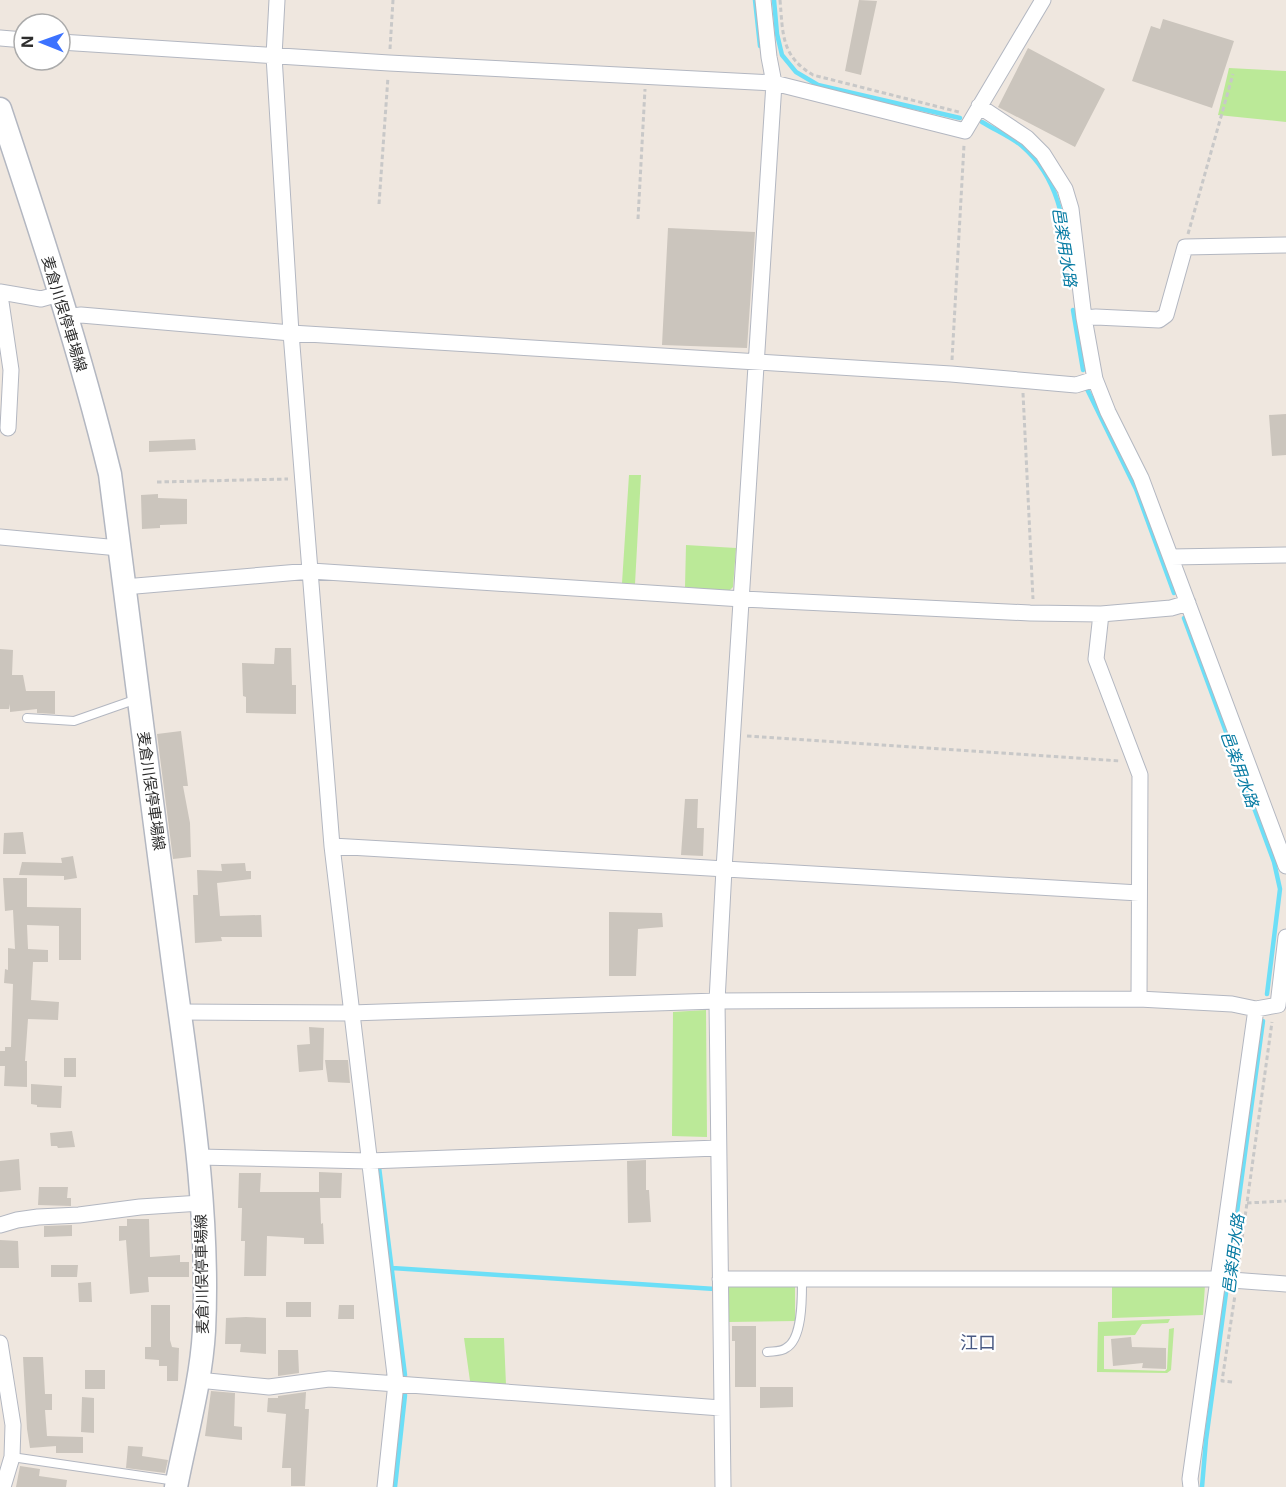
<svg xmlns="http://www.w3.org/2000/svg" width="1286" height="1487" font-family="Inter,'Noto Sans JP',sans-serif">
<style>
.green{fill:#bbe998}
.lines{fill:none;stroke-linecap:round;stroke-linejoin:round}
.stream{stroke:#6cdff7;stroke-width:4.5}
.building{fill:#cbc5bd}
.lane-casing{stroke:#b3b7c1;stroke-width:10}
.street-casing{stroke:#b3b7c1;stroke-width:17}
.secondary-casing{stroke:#b3b7c1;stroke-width:25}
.path{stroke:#c8c8c8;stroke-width:3;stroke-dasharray:4.5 3;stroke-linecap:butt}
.lane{stroke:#fff;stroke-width:8}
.street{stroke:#fff;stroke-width:15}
.secondary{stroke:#fff;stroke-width:22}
.labels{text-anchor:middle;stroke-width:4.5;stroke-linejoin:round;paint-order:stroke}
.street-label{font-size:15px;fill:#2d2d2d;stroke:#fff}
.water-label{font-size:16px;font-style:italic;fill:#057aa2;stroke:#fff}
.quarter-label{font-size:18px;fill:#495982;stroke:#fff}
</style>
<rect width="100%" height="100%" fill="#efe7df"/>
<path class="green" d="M1229,68L1286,71V122L1218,115Z
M629,475H641L635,584L622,583Z
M686,545L736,548L733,587L729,591L685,587Z
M706,1010L707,1137L672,1136L673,1012Z
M795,1281V1321L728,1322V1285Z
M1112,1284L1205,1285L1203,1315L1112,1318Z
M1170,1319L1168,1323L1142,1324L1135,1335L1104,1336V1369L1165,1371L1167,1369L1169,1329L1174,1328L1171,1370L1167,1373L1097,1372L1098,1322Z
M464,1338H504L506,1385L470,1381Z"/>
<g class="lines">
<path class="stream" d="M755,0L760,46
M774,0L777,34L782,55L796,72L818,85L960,118
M982,122C995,130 1011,137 1022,146C1059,178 1064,221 1069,266
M1073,310L1083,370
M1087,389L1136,489L1174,593
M1184,618L1274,862L1280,889L1267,994
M379,1167L405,1375
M392,1268L715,1289
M395,1487L405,1395
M1202,1487L1206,1440L1263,1021"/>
</g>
<path class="building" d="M859,0L877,1L861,75L845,71Z
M1163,19L1234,41L1212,108L1132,81L1151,26L1160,29Z
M1028,48L1105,89L1075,147L998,107Z
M668,228L755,232L747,348L662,345Z
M1286,414V455L1272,456L1269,415Z
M195,439L196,450L149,452V441Z
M158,494V498L187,499V524L160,525V528L142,529L141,495Z
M275,648H291L292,685H296V714L246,713V697L243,696L242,663L274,664Z
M0,649L13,650L12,675H23L26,691H55V714L37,713V709L10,712V704L9,709H0Z
M181,731L188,786H183L190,823L191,857L173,859L157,734Z
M685,799H698L697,828H704L703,856L681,855Z
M23,832L26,854H3L4,833Z
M73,856L77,878L64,880V876L19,875L22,862L62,863L61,858Z
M245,863L246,871H251V879L217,883L220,916L261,915L262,937H221L222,941L195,943L193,895H198L197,870L222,871L221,864Z
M3,878H27V907L81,908V960H59V926L27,925L28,949L48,950V962H33L31,1000L59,1002L58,1020L28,1019L25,1061H27V1087L4,1086L5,1066H0V1051H5V1047H11L13,984L4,983L5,969L8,970V948L15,949L13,910L5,911Z
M609,912L662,913L663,927L638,929L636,976H609Z
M309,1027L324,1028L323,1070L299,1072L297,1045L310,1044Z
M64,1058H76V1077H64Z
M325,1060H348L350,1083L328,1082Z
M31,1084L62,1086L61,1108L37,1107V1105L31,1104Z
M72,1131L75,1147L58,1148L57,1146H51L50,1133Z
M19,1159L21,1190L0,1192V1161Z
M646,1160V1190H649L651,1222L628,1223L627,1161Z
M319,1172L342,1173L341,1198H320L321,1224L323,1223L324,1244H304V1238L267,1236L266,1276H244L245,1241H241L242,1208H238L239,1173H261L260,1192H319Z
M39,1187H68L67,1198H71V1206L38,1205Z
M127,1219H149L150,1257L180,1255V1262H189V1277H148L149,1292L130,1294L126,1240L119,1241V1226H127Z
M72,1225V1236L44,1237V1226Z
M0,1240L18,1241L19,1268H0Z
M51,1265H78L77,1277H51Z
M91,1282L92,1302H79L78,1283Z
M286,1302H311V1317H286Z
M151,1305H170V1340L172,1347L179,1348L178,1381H167V1366H159V1360L145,1359V1347H151Z
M339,1305H354V1319H338Z
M246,1317L266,1318V1354L240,1352L241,1344H225L226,1318Z
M732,1326H756V1387H735V1341H732Z
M1131,1337L1132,1347L1166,1348V1369L1142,1368L1143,1363L1113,1366L1111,1339Z
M278,1350H298L299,1373L278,1376Z
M23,1357H43L45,1394H52V1410H45L47,1436L83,1437V1453H56V1446L30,1448L27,1429Z
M85,1370H105V1389H85Z
M760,1387H793V1407L760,1408Z
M211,1391L235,1393L234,1426L242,1427V1440L205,1436Z
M306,1392L305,1409H309L305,1486H291V1468H282L286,1414L267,1412L268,1398H278V1396Z
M82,1397L94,1398V1433L81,1432Z
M128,1446L143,1447L142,1456L168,1460L165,1473L126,1468Z
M20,1466L40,1469L39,1476L67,1480L66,1487H16Z"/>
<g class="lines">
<defs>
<path id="lane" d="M27,718L74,721L137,699
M767,1352C774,1351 781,1352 786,1348C803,1339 802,1296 802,1279
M12,1457L176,1481"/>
<path id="street" d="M277,0L274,56L291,333L332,846L396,1383L385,1487
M0,38L24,40
M60,42L389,63L774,83L965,131L1043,0
M979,106L1027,138L1043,154L1065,189L1071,209L1084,318L1095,379L1108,412L1141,478L1286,866
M0,292L41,299L59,294
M0,295L11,370L8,428
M65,317L81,315L291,333L951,374L1076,385L1095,379
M1084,318L1096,317L1159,320L1166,315L1185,247L1286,245
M0,537L119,548
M1171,557L1286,555
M124,587L311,571L742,599L1030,613L1101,614L1171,608L1188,603
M1101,614L1096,659L1140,775L1139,999
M332,846L1139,893
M180,1012L351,1013L717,1001L1139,999L1232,1004L1256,1009L1278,1005L1286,937
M198,1157L369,1161L718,1148
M0,1225L17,1220L38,1217L79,1215L140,1207L201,1203
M720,1279H1218L1286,1284
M0,1343L13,1425L12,1457L3,1487
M198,1380L269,1387L329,1379L721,1408
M723,1487L717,1001L724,869L774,83L769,57L763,0
M1191,1487L1190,1479L1256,1009"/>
<path id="secondary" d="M0,109C40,229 80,351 110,474C130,637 152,800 173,963C189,1084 210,1208 204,1331C201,1383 186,1435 176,1487"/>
</defs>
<use href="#lane" class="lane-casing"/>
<use href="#street" class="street-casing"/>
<use href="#secondary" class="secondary-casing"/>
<path class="path" d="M780,0C783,34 781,56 813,75L959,112
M390,49L393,0
M379,204L388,77
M638,219L645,89
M1188,234L1233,74
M952,360L964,145
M1023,393L1033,599
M157,482L288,479
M747,736L1120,761
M1247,1203L1286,1201
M1238,1268L1272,1022
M1232,1382L1222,1381L1235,1295"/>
<use href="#lane" class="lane"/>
<use href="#street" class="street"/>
<use href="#secondary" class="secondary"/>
</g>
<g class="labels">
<g class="street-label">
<text transform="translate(64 314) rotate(73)" y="5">麦倉川俣停車場線</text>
<text transform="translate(151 791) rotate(82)" y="5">麦倉川俣停車場線</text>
<text transform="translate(202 1274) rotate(-91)" y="5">麦倉川俣停車場線</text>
</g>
<g class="water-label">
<text transform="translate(1065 247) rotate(81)" y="6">邑楽用水路</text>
<text transform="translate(1240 769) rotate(70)" y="6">邑楽用水路</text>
<text transform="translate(1233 1254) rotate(-83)" y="6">邑楽用水路</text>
</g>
<g class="quarter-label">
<text x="978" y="1349">江口</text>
</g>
</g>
<g transform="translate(42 42) rotate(271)"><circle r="28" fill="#ffffff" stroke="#ababab" stroke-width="1.5"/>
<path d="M0-4.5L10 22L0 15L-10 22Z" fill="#3c72ff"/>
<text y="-9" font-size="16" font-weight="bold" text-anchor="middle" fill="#2d2d2d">N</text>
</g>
</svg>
